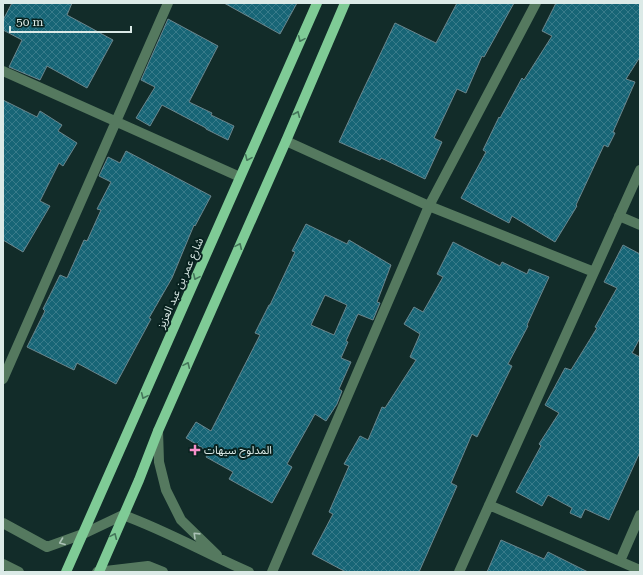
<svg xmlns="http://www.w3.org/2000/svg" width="643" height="575" font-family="'Roboto Serif','Noto Sans Arabic',serif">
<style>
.building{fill:url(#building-cross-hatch);stroke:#6b868d;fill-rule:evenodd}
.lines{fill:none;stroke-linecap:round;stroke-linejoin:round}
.minor{stroke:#55795f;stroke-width:10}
.major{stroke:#7fcb96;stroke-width:10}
.oneway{stroke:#44765a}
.oneway2{stroke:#acc2b7}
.poi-dot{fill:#f890cb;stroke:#08221f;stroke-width:1.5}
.labels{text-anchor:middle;stroke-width:4;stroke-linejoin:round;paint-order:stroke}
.street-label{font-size:11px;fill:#dbeae7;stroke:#08221f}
.poi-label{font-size:11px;fill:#dbeae7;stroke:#08221f;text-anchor:start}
</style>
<defs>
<pattern id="building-cross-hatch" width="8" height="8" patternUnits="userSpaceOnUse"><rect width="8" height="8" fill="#176576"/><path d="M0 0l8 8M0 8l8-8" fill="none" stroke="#387b8a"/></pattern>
</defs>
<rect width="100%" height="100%" fill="#122c29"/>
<path class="building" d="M12,3H72L67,15L113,40L87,88L47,66L40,80L9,67L22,40L3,30V20Z
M224,3H297L280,34Z
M457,3H514L484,57L482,56L466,93L457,89L434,138L442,142L425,179L381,158L380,160L339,142L357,103L395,23L436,43Z
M556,3H640V57L626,79L635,82L613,132L615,133L608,147L604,145L576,205L577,206L555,242L512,216L509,223L461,198L486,152L483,150L499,117L500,118L522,78L524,80L552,36L542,31Z
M168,19L218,46L189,102L212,113L211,115L234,126L228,140L206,129V128L162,105L150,126L136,118L155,87L141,80Z
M3,100L37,117L40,111L62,125L58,131L77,143L63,166L59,163L40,201L50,206L23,252L3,240Z
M126,151L211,196L195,226L194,225L172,278L149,318L151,319L116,384L77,363L74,370L27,347L45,311L43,309L60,275L67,278L84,240L87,241L101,210L97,209L111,182L99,176L108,157L120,163Z
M306,224L347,244L349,240L391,265L377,302L380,303L373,320L358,314L346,341L348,342L341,358L351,362L339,389L342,391L337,404L326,421L315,414L287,464L292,467L272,503L229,479L233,472L206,457L209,452L186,438L196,422L211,431L260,335L255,333L269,305H270L295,252L292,251ZM325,295L347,305L334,335L311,325Z
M453,242L500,266L502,262L527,274L529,269L549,277L527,325L528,326L508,364L512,366L477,437L472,434L451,483L457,486L419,572H346L312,554L333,514L329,512L349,466L344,464L360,436L368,440L382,407L385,408L416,360L410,357L420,334L404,324L414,307L423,312L443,277L437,274Z
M623,245L640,254V338L632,353L640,357V452L609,520L585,509L581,518L570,513L572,508L548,495L542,506L516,492L541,446L539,444L559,413L545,405L565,368L571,370L597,328L595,327L617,288L604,282Z
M501,540L544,559L548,552L588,572H487Z"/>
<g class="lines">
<path class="minor" d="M3,71L240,177
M286,141L429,206L594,272
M619,216L640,225
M3,379L168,3
M158,431L159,462L166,490L181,520L217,555
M489,505L640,570
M3,523L47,547L83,534L123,515C167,531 207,554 249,572
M620,561L640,515
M3,564L19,572
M97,572L148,566L163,572
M272,572L429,206L536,3
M459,572L640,170"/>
<path class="major" d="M66,572L317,3
M99,572L139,480L158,431L286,141L345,3"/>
</g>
<defs><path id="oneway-chevron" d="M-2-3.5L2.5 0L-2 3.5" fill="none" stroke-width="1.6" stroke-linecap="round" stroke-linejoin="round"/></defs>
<g class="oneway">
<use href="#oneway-chevron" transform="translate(301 39) rotate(114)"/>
<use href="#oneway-chevron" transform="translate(297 114) rotate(-67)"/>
<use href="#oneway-chevron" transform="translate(248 158) rotate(114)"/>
<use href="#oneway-chevron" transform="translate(239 246) rotate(-66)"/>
<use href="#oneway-chevron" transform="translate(196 277) rotate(114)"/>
<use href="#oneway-chevron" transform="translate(187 365) rotate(-66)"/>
<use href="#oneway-chevron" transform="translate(144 396) rotate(114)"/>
<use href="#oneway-chevron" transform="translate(114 536) rotate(-66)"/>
</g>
<g class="oneway2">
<use href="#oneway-chevron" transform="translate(196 535) rotate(-136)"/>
<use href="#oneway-chevron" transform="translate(62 542) rotate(159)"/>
</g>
<path class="poi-dot" d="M193 444h4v4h4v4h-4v4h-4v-4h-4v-4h4z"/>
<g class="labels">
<g class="street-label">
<text transform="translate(180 283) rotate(-66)" y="4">شارع عمر بن عبد العزيز</text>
</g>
<g class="poi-label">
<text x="204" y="454">المدلوح سيهات</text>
</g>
</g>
<rect width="643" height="575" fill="none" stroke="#dbeae7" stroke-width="8"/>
<path d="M10 26v6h121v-6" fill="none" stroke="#dbeae7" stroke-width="2"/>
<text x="16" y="26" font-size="12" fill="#dbeae7" stroke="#08221f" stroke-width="3" paint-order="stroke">50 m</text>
</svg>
